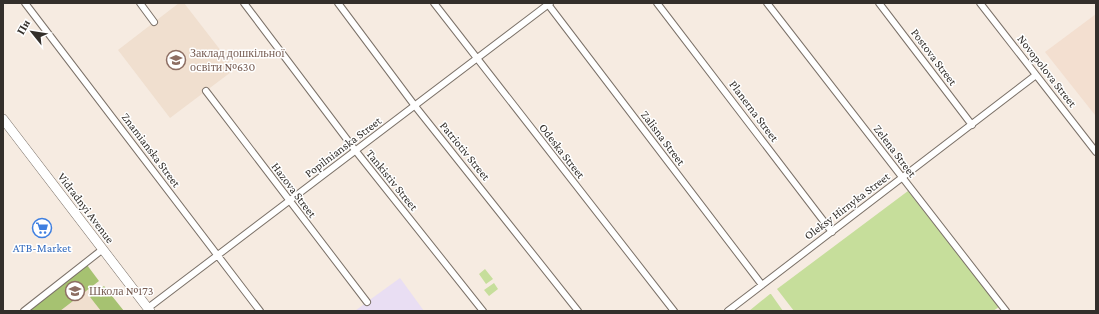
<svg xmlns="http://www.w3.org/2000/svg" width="1099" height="314" font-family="'Crimson Pro',serif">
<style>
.commercial{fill:#e9def3}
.industrial{fill:#f3dfd0}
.built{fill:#f0dfcf}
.green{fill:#c6de9b}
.forest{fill:#a6c271}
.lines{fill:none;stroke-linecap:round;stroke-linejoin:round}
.street-casing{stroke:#7b7168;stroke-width:8}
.secondary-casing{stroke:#7b7168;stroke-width:10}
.street{stroke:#fff;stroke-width:6}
.secondary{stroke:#fff;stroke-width:9}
.labels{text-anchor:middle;stroke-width:3;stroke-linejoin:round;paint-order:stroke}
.education-label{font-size:12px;fill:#785e54;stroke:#fff;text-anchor:start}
.street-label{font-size:12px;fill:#332f2b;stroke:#fff}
.shop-label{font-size:12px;fill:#366cbe;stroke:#fff}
</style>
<rect width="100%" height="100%" fill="#f6ebe1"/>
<path class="commercial" d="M400,278L424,311H355L371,299Z"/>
<path class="industrial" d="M1096,14V114L1095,115L1045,52Z"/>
<path class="built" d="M179,3H184L235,69L170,118L118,50Z
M80,272L109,311H30Z"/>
<path class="green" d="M908,191L999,307L993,311H794L777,289Z
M485,269L493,279L486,284L479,274Z
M494,283L498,289L489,296L484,290Z
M771,294L783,311H749L770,294Z"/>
<path class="forest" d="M87,265L99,281L60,311H27Z
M104,286L124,311H101L90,297Z"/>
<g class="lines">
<defs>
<path id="street" d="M25,3L260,311
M140,3L154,22
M244,3L355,150L483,311
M338,3L415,106L578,311
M434,3L674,311
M547,3L762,285
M657,3L832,232
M767,3L1006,311
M879,3L972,125
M980,3L1096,152
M206,91L367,302
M148,308L550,3
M24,311L103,249
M728,311L1036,75"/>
<path id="secondary" d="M3,119L150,311"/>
</defs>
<use href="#street" class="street-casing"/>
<use href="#secondary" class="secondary-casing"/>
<use href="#street" class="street"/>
<use href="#secondary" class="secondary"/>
</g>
<defs>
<symbol id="school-ring" viewBox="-11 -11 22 22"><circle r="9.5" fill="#fff" stroke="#8d6e63" stroke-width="1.5"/><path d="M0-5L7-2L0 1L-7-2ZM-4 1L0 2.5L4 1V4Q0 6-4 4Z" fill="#8d6e63"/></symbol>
<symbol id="supermarket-ring" viewBox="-11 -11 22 22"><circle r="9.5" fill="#fff" stroke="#3f7fe0" stroke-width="1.5"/><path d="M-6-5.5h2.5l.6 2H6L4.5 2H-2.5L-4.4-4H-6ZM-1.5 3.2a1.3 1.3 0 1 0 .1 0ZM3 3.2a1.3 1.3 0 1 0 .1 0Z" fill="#3f7fe0"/></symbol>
</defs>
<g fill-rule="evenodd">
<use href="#school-ring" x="165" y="49" width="22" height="22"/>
<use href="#supermarket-ring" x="31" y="217" width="22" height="22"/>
<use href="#school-ring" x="64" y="280" width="22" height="22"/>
</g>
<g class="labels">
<g class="education-label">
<text x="190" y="57">Заклад дошкільної<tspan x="190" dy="14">освіти №630</tspan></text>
<text x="89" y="295">Школа №173</text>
</g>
<g class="street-label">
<text transform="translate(934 57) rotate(53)" y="4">Postova Street</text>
<text transform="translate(1047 71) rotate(52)" y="4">Novopolova Street</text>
<text transform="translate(754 111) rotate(53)" y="4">Planerna Street</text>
<text transform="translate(663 138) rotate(53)" y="4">Zalisna Street</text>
<text transform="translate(343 147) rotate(-37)" y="4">Popilnianska Street</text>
<text transform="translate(151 150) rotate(53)" y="4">Znamianska Street</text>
<text transform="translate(465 151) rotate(51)" y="4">Patriotiv Street</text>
<text transform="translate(562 151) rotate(52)" y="4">Odeska Street</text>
<text transform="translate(895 151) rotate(53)" y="4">Zelena Street</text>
<text transform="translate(392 180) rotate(51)" y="4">Tankistiv Street</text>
<text transform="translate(294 190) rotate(53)" y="4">Hazova Street</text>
<text transform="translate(847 206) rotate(-37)" y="4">Oleksy Hirnyka Street</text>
<text transform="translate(86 208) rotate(53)" y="4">Vidradnyi Avenue</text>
</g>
<g class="shop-label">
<text x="42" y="252">ATB-Market</text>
</g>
</g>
<rect width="1099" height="314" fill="none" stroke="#332f2b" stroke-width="8"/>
<g transform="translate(32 32) rotate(300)" stroke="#ffffff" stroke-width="3" paint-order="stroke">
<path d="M0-3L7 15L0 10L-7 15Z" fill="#332f2b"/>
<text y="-6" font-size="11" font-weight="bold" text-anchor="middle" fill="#332f2b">Пн</text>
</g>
</svg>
